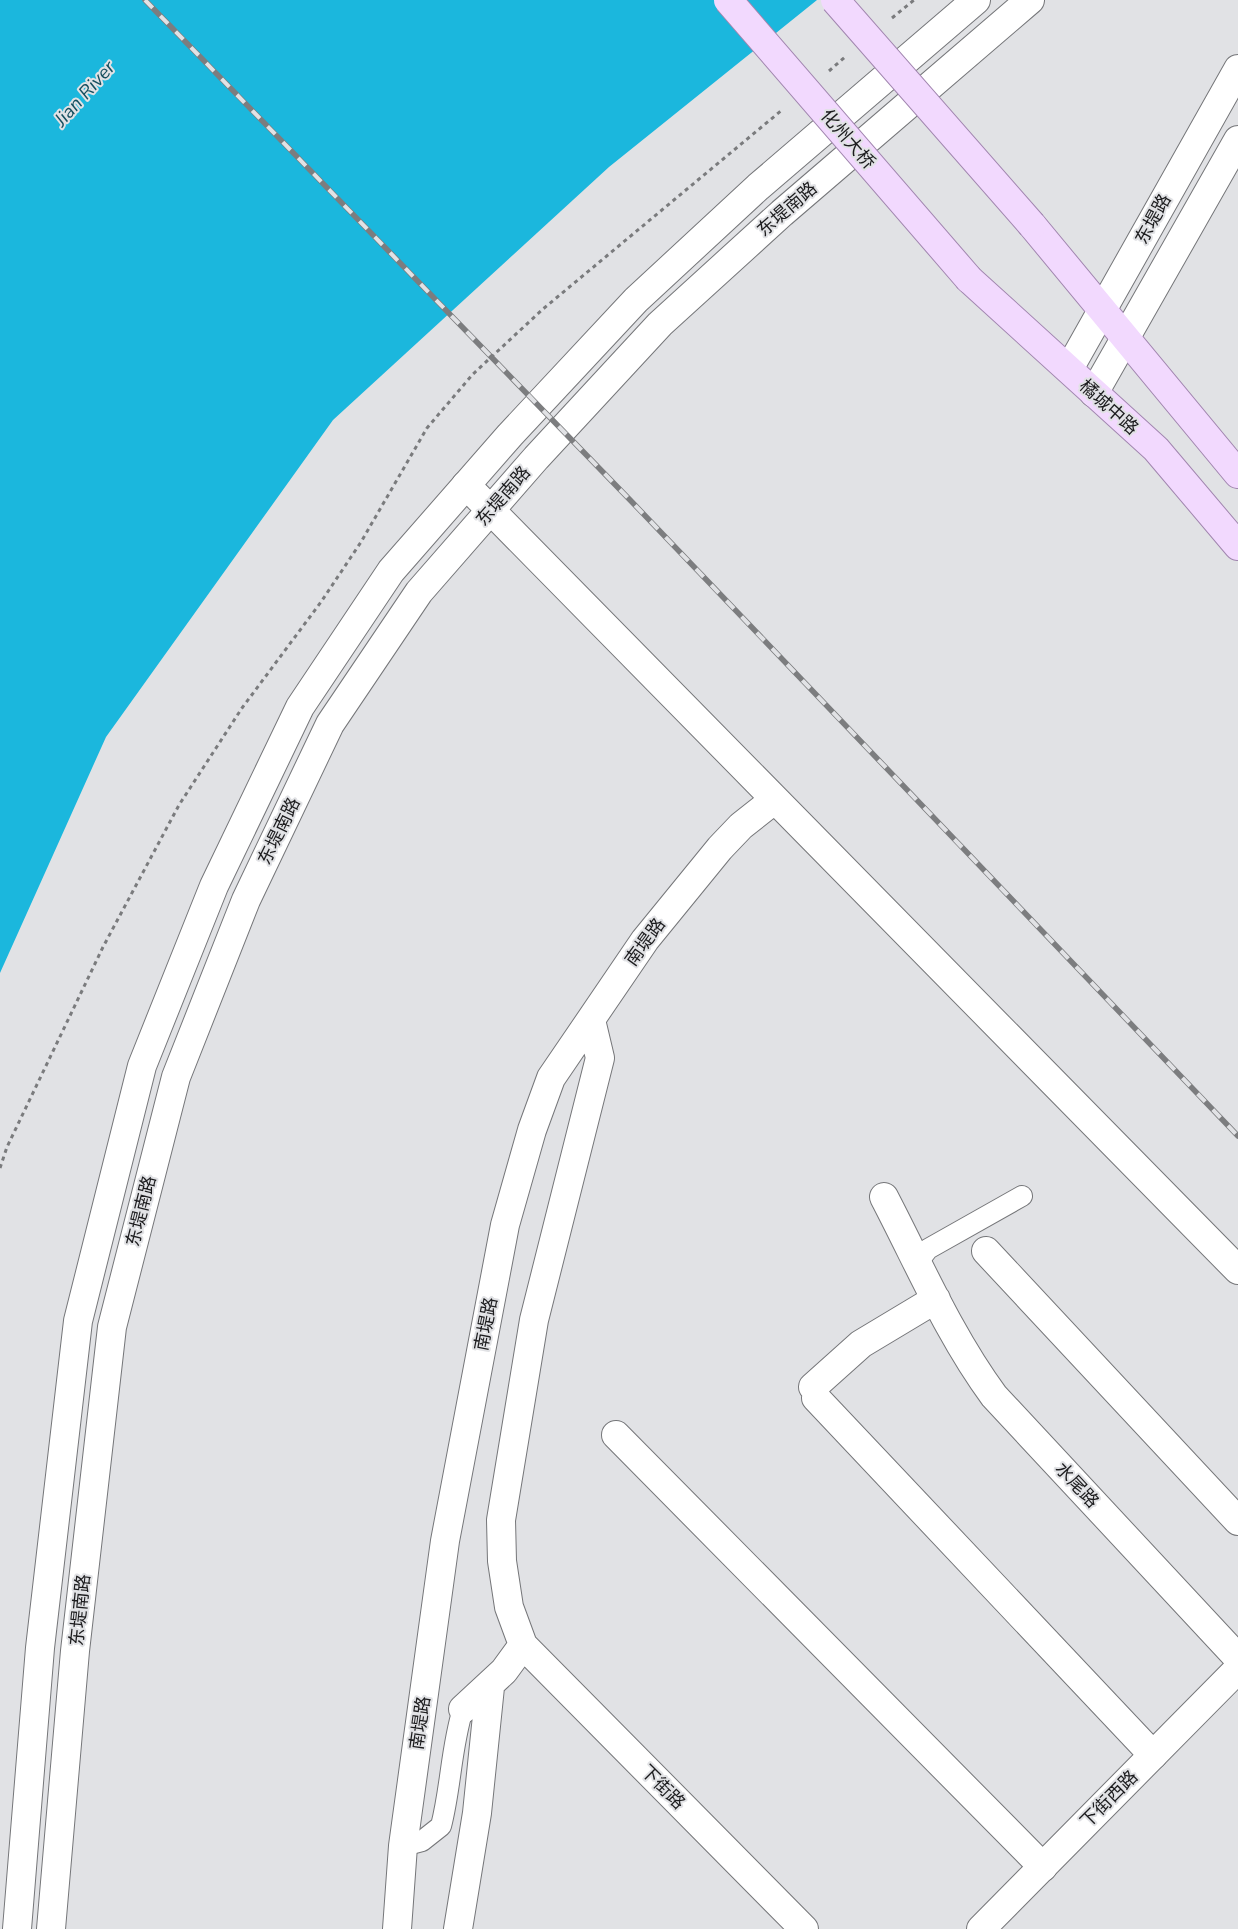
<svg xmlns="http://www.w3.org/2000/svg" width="1238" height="1929" font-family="'Nunito Sans','Noto Sans SC',sans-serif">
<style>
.water{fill:#1bb7dd}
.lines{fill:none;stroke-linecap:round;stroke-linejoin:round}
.service-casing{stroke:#757679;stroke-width:22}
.minor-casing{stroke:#757679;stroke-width:30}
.tertiary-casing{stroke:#757679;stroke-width:30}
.secondary-casing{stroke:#757679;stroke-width:30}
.primary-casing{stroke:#a186af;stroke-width:30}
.path{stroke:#7a7b7d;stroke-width:3;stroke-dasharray:4 4;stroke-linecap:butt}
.service{stroke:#fff;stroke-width:20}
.minor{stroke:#fff;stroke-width:28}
.tertiary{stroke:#fff;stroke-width:28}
.secondary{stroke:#fff;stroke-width:28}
.primary{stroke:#f2d9fe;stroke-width:28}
.rail-casing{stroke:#7c7d7f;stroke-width:5.5}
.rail{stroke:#e1e2e5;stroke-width:4;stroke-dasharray:11;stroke-linecap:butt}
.primary-bridge-casing{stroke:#a186af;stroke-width:30;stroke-linecap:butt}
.primary-bridge{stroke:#f2d9fe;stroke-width:28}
.labels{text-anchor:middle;stroke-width:4;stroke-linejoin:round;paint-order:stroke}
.street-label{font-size:18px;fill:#1c1c1e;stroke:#e1e2e5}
.water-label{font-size:19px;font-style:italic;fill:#154f5f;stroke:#e1e2e5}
</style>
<rect width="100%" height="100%" fill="#e1e2e5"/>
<path class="water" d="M0,0H817L609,167L333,420L106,737L0,973Z"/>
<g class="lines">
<defs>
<path id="service" d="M920,1267L921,1258L928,1249L1022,1196
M403,1846L422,1841L441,1826C451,1788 451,1747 463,1709"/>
<path id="minor" d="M466,485L1238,1270
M591,1020L600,1058L534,1320L501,1520L502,1561L509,1607L523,1645L804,1929
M884,1197C919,1264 949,1335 994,1396L1238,1658
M986,1251L1238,1521
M813,1387L861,1344L936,1299
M816,1398L1153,1755
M616,1435L1043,1867
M463,1709L504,1671L523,1645
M397,1929L403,1846L445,1541L505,1225L532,1130L551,1078L645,940L720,848L741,826L774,800
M458,1929L477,1813L490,1687"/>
<path id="tertiary" d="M981,1929L1238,1669"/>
<path id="secondary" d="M1069,369L1238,69
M1094,393L1238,140
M17,1929L40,1648L78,1321L142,1066L214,886L300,707L391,571L510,435L636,300L758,187L976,0
M51,1929L75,1651L112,1327L176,1077L246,900L330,724L419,592L536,458L660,324L782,213L1030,0"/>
<path id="primary" d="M1032,225L1238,474
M969,279L1156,449L1238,546"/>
</defs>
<use href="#service" class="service-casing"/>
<use href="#minor" class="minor-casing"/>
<use href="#tertiary" class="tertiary-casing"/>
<use href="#secondary" class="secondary-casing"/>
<use href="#primary" class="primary-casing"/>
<path class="path" d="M892,18L914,0
M829,71L845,57
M0,1168L7,1147L103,947L179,805L242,708L321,602L361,542L427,428L473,374L543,309L782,110"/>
<use href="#service" class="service"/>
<use href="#minor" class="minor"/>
<use href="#tertiary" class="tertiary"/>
<use href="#secondary" class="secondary"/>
<use href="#primary" class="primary"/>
<defs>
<path id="rail" d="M145,0L632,502L1238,1136"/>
</defs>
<use href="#rail" class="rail-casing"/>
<use href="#rail" class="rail"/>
<defs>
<path id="primary-bridge" d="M728,0L969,279
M835,0L1032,225"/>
</defs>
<use href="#primary-bridge" class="primary-bridge-casing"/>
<use href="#primary-bridge" class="primary-bridge"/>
</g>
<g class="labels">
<g class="street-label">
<text transform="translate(848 139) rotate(49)" y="6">化州大桥</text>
<text transform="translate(787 209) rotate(-41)" y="6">东堤南路</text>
<text transform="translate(1153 219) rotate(-61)" y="6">东堤路</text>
<text transform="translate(1109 407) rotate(42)" y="6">橘城中路</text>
<text transform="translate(503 496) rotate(-49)" y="6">东堤南路</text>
<text transform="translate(279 831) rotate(-64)" y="6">东堤南路</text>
<text transform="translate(645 942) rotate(-54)" y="6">南堤路</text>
<text transform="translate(141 1211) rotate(-76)" y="6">东堤南路</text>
<text transform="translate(486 1324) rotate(-79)" y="6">南堤路</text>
<text transform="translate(1077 1485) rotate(47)" y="6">水尾路</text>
<text transform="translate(80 1610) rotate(-84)" y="6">东堤南路</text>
<text transform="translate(420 1723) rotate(-82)" y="6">南堤路</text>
<text transform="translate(663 1787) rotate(45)" y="6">下街路</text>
<text transform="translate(1109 1799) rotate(-45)" y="6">下街西路</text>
</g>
<g class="water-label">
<text transform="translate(84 93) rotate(-48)" y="7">Jian River</text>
</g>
</g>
</svg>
